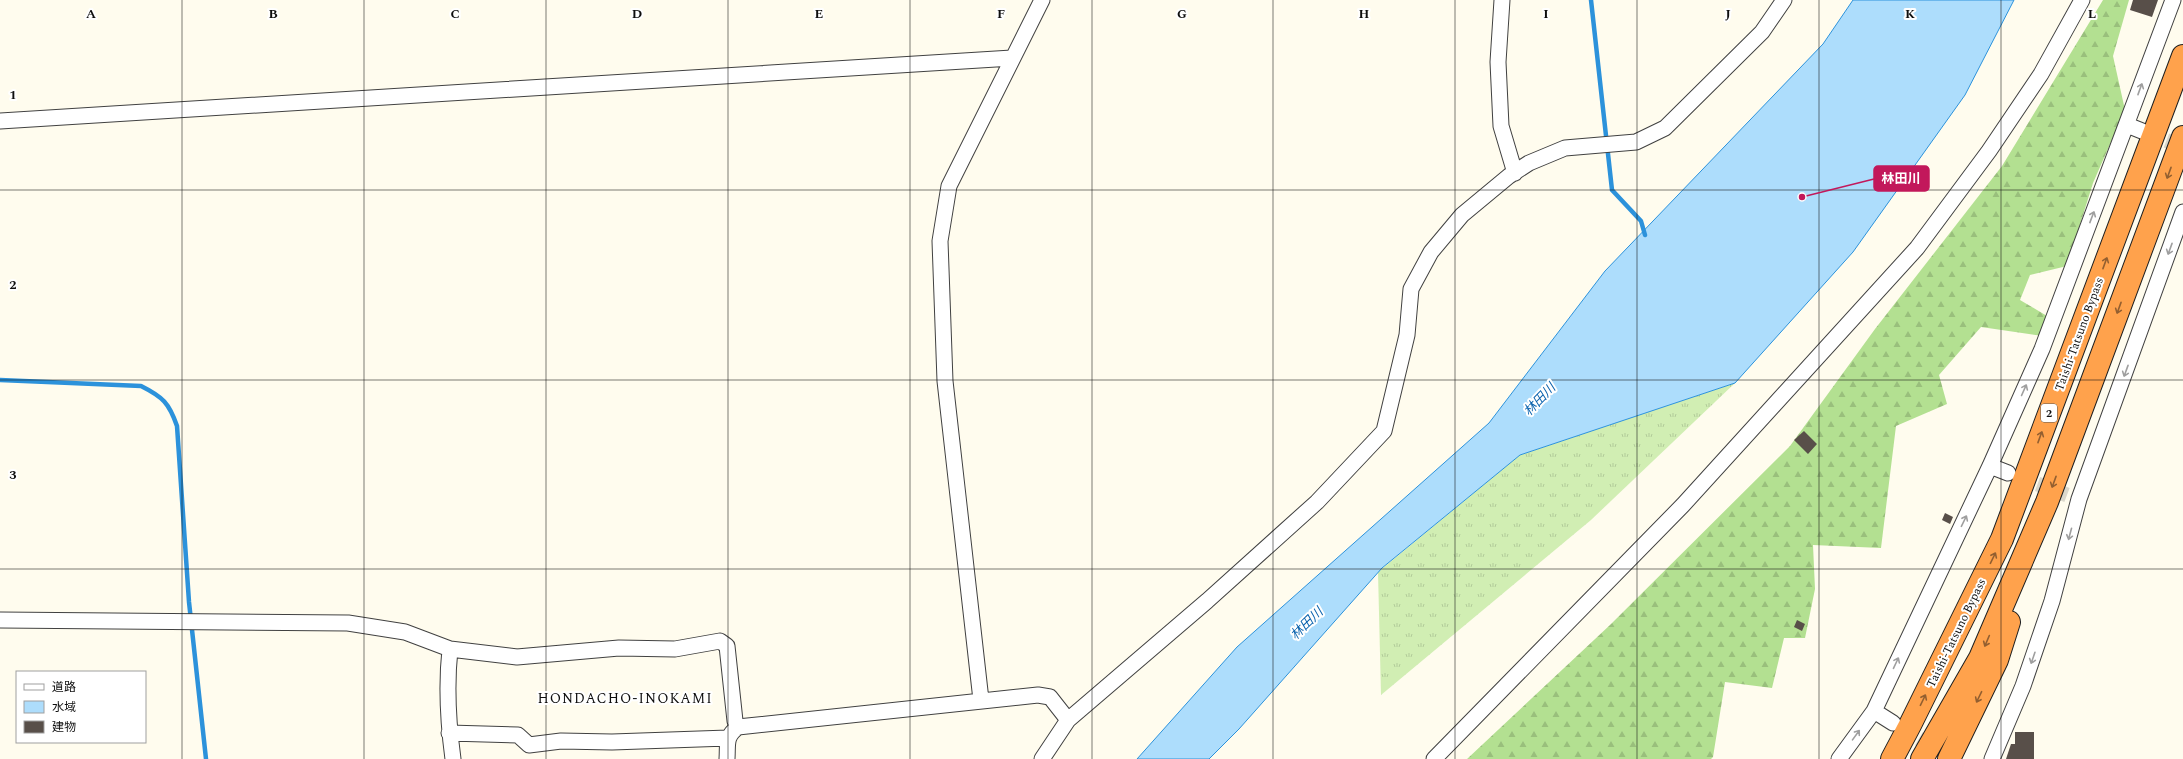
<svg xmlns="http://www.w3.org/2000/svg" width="2183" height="759" font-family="Spectral,'Noto Sans JP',serif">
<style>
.grass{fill:url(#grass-tufts)}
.forest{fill:url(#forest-firs)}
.water{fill:#adddfc;stroke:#2c92db}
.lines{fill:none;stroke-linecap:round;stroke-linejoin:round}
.stream{stroke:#2c92db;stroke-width:4.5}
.building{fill:#584f49}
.street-tunnel{stroke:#dbd8cc;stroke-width:15;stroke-dasharray:15 8;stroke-linecap:butt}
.street-casing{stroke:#414141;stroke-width:17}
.highway-casing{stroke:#1f1f1f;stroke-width:24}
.street{stroke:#fff;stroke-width:15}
.highway{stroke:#ffa24c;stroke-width:22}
.oneway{stroke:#9f9f9f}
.oneway2{stroke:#935f30}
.grid{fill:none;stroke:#0e0e0e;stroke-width:1;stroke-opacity:0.55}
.labels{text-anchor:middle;stroke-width:4;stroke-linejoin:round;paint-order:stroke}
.shield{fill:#fff;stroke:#565656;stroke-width:1}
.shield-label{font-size:11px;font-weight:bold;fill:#0e0e0e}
.street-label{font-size:12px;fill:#0e0e0e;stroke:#fff}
.water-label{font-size:13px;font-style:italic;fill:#0a62ad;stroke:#fff}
.quarter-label{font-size:14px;letter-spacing:1px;fill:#0e0e0e;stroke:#fff}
.grid-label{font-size:13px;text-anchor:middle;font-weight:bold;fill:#0e0e0e;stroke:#fff;stroke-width:4;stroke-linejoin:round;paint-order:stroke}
.leader{fill:none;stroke:#c2185b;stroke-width:1.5}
.callout-dot{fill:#c2185b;stroke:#fff;stroke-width:1.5}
.callout{fill:#c2185b;stroke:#c2185b;stroke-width:1.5}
.callout-label{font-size:13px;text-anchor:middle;font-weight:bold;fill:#fff}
</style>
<defs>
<pattern id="grass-tufts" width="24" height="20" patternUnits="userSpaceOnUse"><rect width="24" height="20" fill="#d1eeb3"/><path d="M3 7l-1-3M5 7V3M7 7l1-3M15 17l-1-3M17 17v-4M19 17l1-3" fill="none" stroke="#b2cb99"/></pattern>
<pattern id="forest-firs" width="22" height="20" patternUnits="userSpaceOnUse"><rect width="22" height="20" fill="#b3e091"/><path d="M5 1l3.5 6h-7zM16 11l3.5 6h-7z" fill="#99bf7c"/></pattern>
</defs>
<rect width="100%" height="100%" fill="#fffcee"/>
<path class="grass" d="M1735,383L1591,520L1381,695L1378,572L1520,455Z"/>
<path class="forest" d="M2103,0H2129L2113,56L2125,110L2093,183L2067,266L2030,275L2020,300L2047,316L2043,336L1981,327L1939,375L1947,404L1896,426L1881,548L1813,545L1815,589L1805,638H1784L1772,688L1725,682L1713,757L1711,759H1467L1610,625L1790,446L1875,329L2002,166Z"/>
<path class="water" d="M1853,0H2014L1965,95L1853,252L1735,383L1520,455L1382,568L1239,729L1209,759H1137L1237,647L1489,423L1605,271L1823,44Z"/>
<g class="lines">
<path class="stream" d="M1591,0L1612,190L1641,221L1645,235
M0,380L141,386C163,397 169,403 177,426L189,602L206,759"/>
</g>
<path class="building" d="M2133,0H2158L2152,17L2130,10Z
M1804,431L1817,444L1808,454L1794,440Z
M1945,513L1953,517L1950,524L1942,520Z
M1797,620L1805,624L1802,631L1794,627Z
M2015,732H2034V759H2006L2011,744H2015Z"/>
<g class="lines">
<path class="street-tunnel" d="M2145,132L2183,147
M2016,476L2067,495
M1899,727L1938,750"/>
<defs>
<path id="street" d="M1502,0L1498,62L1501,126L1515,173
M0,121L1012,58
M2127,125L2142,131
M1990,466L2008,473
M0,620L348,623L405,632L450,649L517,657L619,648L675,649L720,641L727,646L735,721L738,727
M450,649C446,686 448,722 453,759
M981,700L945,381L940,241L949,186L1042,0
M1874,711L1893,723
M449,733L518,735L529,745L561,741L612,742L728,738
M727,759C728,743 725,737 738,727L1038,695L1050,697L1068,720
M1042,759L1068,720L1207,601L1317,502L1384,431L1407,335L1411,289L1431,252L1462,215L1509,176L1529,163L1565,148L1636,142L1665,128L1762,32L1784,0
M1434,759L1683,505L1917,248L1989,151L2041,74L2082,0
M1839,759L1874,711L1990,466L2042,349L2173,0
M1992,759L2023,686L2052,601L2079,499L2183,212"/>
<path id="highway" d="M1892,759L1910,725L2002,539L2183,56
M1922,759L1980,658L2047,502L2183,137
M1949,759L1997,660L2009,622"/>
</defs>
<use href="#street" class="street-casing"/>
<use href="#highway" class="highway-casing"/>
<use href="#street" class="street"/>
<use href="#highway" class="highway"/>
</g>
<defs><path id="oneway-shaft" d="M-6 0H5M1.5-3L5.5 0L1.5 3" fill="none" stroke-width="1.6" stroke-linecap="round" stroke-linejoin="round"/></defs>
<g class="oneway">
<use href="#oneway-shaft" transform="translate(2140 89) rotate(-70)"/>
<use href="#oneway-shaft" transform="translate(2092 217) rotate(-69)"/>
<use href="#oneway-shaft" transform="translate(2170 249) rotate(110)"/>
<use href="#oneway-shaft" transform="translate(2126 371) rotate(110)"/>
<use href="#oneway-shaft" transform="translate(2024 390) rotate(-66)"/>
<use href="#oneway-shaft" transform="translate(1964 521) rotate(-64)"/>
<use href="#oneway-shaft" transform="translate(2070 534) rotate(105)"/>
<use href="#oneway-shaft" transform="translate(2033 658) rotate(109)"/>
<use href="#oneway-shaft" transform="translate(1896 663) rotate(-65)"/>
<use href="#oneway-shaft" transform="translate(1856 735) rotate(-54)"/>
</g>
<g class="oneway2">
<use href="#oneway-shaft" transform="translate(2169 173) rotate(110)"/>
<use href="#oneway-shaft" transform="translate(2105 263) rotate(-70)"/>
<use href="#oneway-shaft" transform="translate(2119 308) rotate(110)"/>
<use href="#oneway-shaft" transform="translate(2040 437) rotate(-70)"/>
<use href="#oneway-shaft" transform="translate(2054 482) rotate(110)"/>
<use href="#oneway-shaft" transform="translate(1993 558) rotate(-64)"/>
<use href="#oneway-shaft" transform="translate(1987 641) rotate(113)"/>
<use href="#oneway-shaft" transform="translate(1979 697) rotate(116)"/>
<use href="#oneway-shaft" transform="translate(1923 700) rotate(-64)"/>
</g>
<path class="grid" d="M182,0V759M364,0V759M546,0V759M728,0V759M910,0V759M1092,0V759M1273,0V759M1455,0V759M1637,0V759M1819,0V759M2001,0V759M0,190H2183M0,380H2183M0,569H2183"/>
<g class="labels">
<rect class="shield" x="2041" y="404" width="16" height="18" rx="3"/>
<g class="shield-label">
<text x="2049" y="417">2</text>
</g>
<g class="street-label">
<text transform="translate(2079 334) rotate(-70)" y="4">Taishi-Tatsuno Bypass</text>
<text transform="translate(1956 633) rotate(-64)" y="4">Taishi-Tatsuno Bypass</text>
</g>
<g class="water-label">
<text transform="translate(1539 399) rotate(-46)" y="5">林田川</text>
<text transform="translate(1306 623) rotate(-44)" y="5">林田川</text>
</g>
<g class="quarter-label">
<text x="625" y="703">HONDACHO-INOKAMI</text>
</g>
</g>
<g class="grid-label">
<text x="91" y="18">A</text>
<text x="273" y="18">B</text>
<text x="455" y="18">C</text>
<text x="637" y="18">D</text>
<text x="819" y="18">E</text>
<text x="1001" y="18">F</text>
<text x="1182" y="18">G</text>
<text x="1364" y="18">H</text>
<text x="1546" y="18">I</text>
<text x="1728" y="18">J</text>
<text x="1910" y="18">K</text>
<text x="2092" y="18">L</text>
<text x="13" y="99">1</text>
<text x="13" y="289">2</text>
<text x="13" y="479">3</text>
</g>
<path class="leader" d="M1802 197L1874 179"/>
<circle class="callout-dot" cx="1802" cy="197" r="4"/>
<rect class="callout" x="1874" y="166" width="55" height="25" rx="4"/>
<g class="callout-label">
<text x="1901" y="183">林田川</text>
</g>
<rect x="16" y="671" width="130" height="72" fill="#ffffff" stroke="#9f9f9f"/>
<rect x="24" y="684" width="20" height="6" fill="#ffffff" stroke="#9f9f9f"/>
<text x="52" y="691" font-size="12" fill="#0e0e0e">道路</text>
<rect x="24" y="701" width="20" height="12" fill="#adddfc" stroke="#9f9f9f"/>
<text x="52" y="711" font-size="12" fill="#0e0e0e">水域</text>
<rect x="24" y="721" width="20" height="12" fill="#584f49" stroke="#9f9f9f"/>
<text x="52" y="731" font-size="12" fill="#0e0e0e">建物</text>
</svg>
